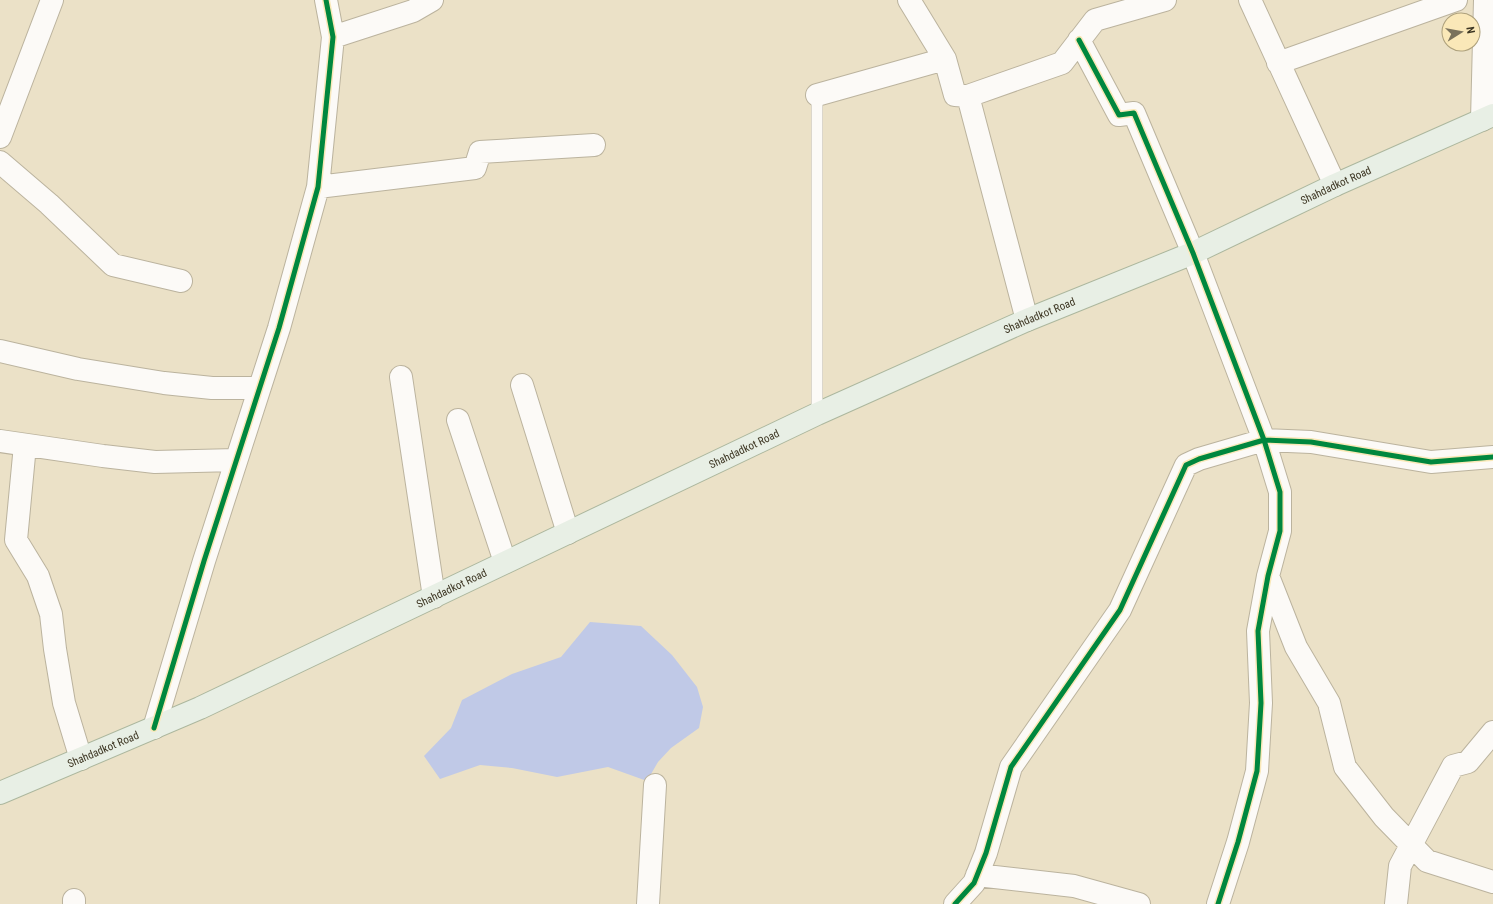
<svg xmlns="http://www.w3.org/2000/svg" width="1493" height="904" font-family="'Roboto Condensed',sans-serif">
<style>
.water{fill:#c0c9e7}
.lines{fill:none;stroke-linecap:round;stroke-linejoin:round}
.service-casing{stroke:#bbb39e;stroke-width:12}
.minor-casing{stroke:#bbb39e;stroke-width:24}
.secondary-casing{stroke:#bbb39e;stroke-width:24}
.primary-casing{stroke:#acb79e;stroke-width:24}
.service{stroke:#fcfaf7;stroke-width:11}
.minor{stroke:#fcfaf7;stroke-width:22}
.secondary{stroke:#fcfaf7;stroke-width:22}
.primary{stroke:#e8efe5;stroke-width:22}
.cycleway-casing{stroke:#fae8b8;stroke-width:8}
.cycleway{stroke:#00873e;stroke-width:5}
.labels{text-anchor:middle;stroke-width:3;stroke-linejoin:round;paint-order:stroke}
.street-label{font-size:11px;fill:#3d3623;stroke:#fae8b8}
</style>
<rect width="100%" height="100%" fill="#ebe1c7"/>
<path class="water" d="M590,622L641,626L672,655L697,687L703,707L699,728L671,748L658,762L647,781L608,767L557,777L512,768L480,765L440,779L424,756L451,728L462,700L512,674L561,657Z"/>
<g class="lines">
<defs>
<path id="service" d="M817,95V414"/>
<path id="minor" d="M909,0L945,59L955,95L968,96L1027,320
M1250,0L1335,185
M333,37L413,11L432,0
M1079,40L1119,115L1134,113L1193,253L1264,440L1280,492V531L1268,576L1258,631L1261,703L1257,771L1238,842L1218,904
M1278,63L1456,0
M817,95L945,59
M968,96L1062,63L1095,20L1165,0
M1482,120L1485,0
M0,162L49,204L113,265L181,281
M318,187L475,168L480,152L594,145
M0,351L78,369L164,383L212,388H259
M401,377L434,597
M522,385L568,533
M458,420L505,562
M0,441L103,456L155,462L236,460
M25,445L16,540L38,576L51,614L55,649L64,703L81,759
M1268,576L1296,647L1329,703L1345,767L1384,817L1427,861L1493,882
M154,728L204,561L279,328L318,187L333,37L326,0
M977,875L1074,886L1139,904
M74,900V904
M648,904L655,785
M955,904L974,883L986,853L1011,767L1120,610L1186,465L1199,459L1264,440L1311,442L1431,462L1493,457
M1396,904L1400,866L1453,766L1468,762L1493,732"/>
<path id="secondary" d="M0,137L52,0"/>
<g id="primary">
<path id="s1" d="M0,793L200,708L817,414L1027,320L1193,253L1335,185L1493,115"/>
</g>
</defs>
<use href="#service" class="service-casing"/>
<use href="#minor" class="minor-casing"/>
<use href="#secondary" class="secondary-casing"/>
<use href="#primary" class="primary-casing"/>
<use href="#service" class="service"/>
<use href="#minor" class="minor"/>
<use href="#secondary" class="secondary"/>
<use href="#primary" class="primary"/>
<defs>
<path id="cycleway" d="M1079,40L1119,115L1134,113L1193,253L1264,440L1280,492V531L1268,576L1258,631L1261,703L1257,771L1238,842L1218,904
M154,728L204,561L279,328L318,187L333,37L326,0
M955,904L974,883L986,853L1011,767L1120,610L1186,465L1199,459L1264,440L1311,442L1431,462L1493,457"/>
</defs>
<use href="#cycleway" class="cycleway-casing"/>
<use href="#cycleway" class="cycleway"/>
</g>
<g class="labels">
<g class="street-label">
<text dy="4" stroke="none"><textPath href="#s1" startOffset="1468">Shahdadkot Road</textPath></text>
<text dy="4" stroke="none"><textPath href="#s1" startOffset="1144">Shahdadkot Road</textPath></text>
<text dy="4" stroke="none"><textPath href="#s1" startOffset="820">Shahdadkot Road</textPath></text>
<text dy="4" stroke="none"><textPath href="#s1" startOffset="496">Shahdadkot Road</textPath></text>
<text dy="4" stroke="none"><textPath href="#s1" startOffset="112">Shahdadkot Road</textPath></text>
</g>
</g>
<g transform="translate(1461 32) rotate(79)"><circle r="19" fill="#fae8b8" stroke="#aea17c"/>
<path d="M0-3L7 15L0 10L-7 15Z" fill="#7a725c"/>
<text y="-6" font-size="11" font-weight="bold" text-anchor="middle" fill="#3d3623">N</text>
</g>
</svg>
